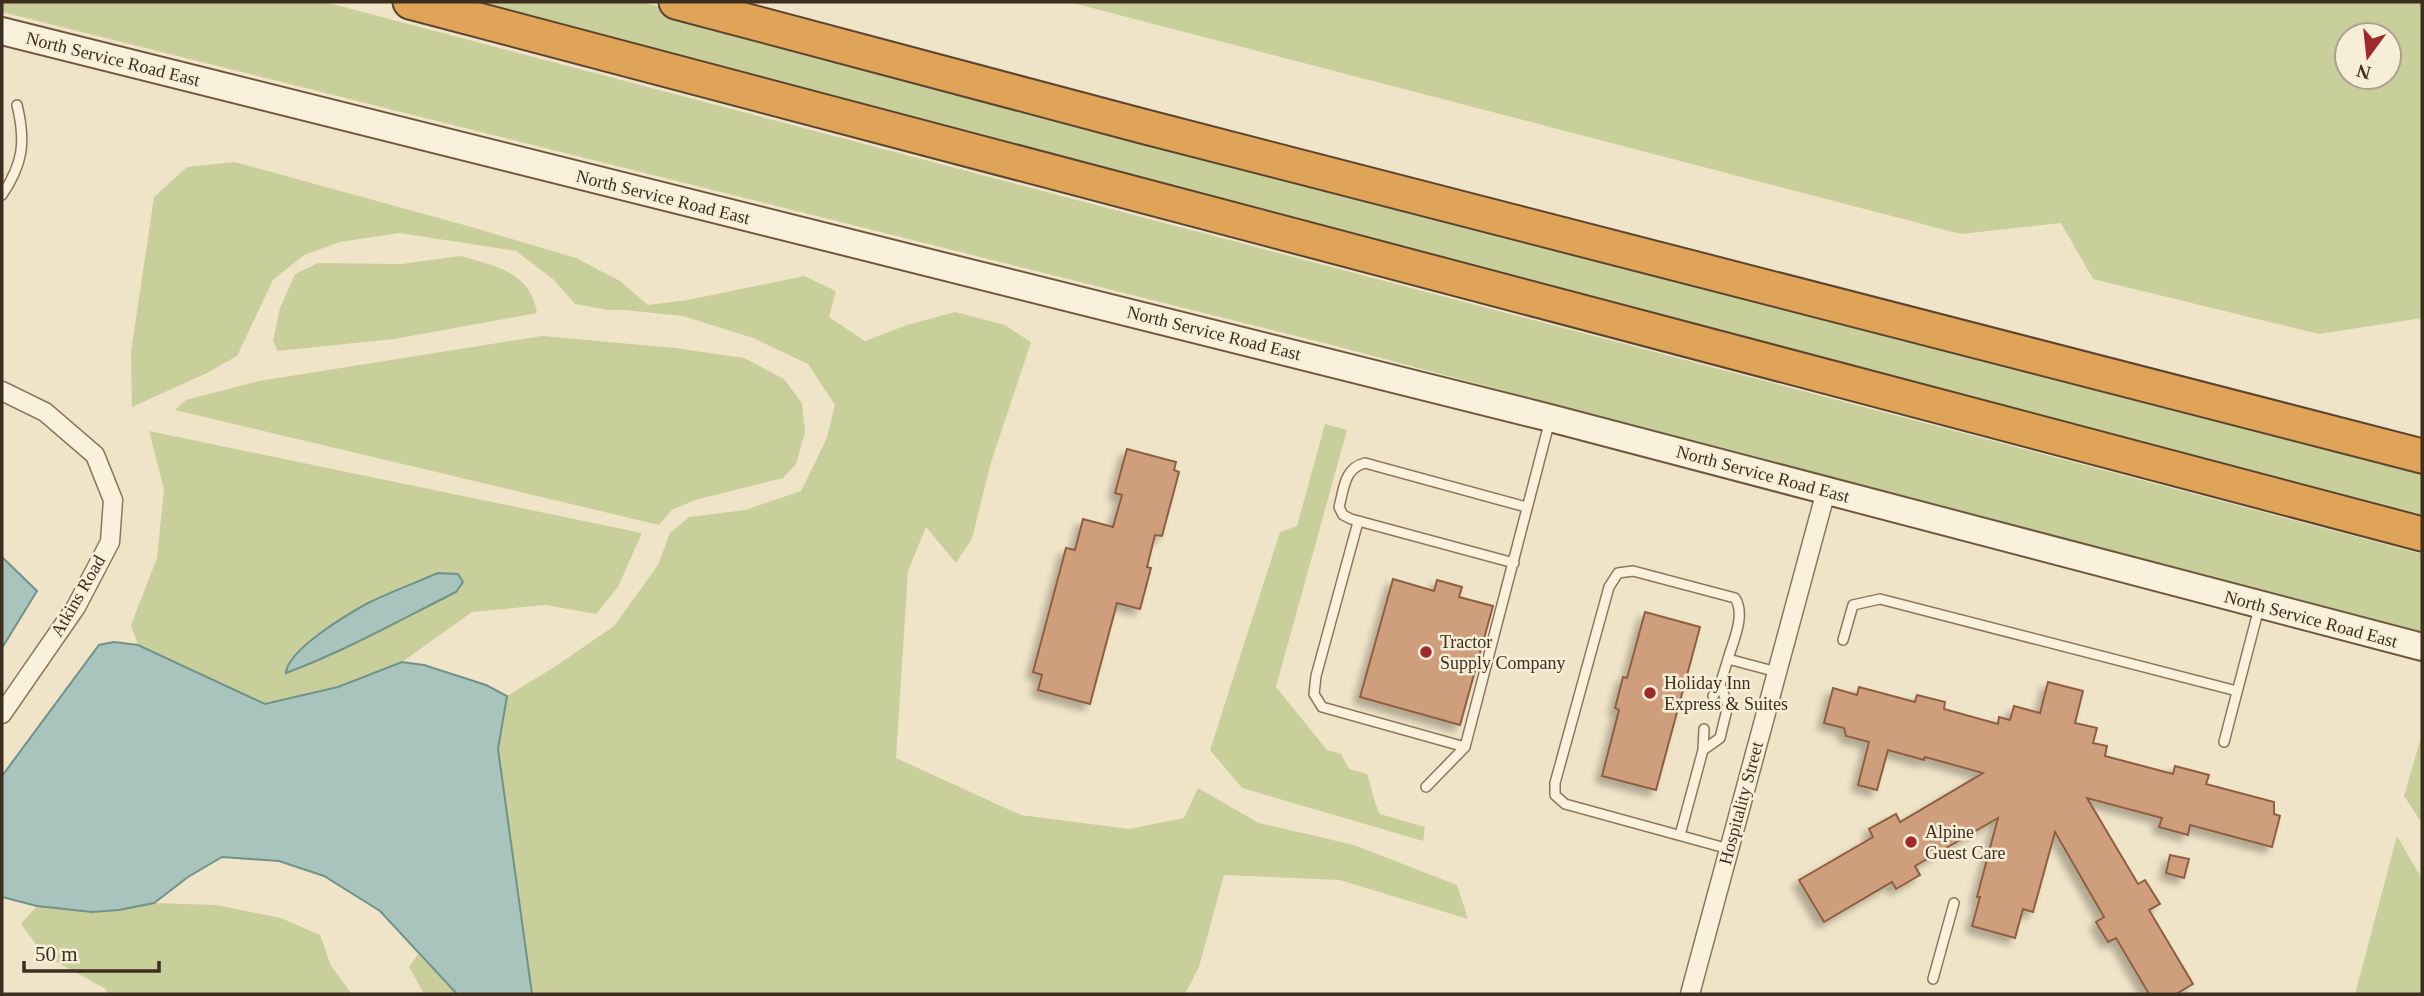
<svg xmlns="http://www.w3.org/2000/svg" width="2424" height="996" font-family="Georgia,serif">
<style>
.green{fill:#c9cf9b;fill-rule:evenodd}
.water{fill:#a9c4bc;stroke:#6f938a;stroke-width:2}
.building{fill:#cf9f7d;stroke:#8d5f41;stroke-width:2;filter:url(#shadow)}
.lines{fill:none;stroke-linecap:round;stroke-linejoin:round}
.lane-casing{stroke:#8d765c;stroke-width:12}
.street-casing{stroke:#8d765c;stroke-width:21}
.secondary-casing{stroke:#6f573f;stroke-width:30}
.highway-casing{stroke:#5b4430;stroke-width:37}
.lane{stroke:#faf1dc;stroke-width:9}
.street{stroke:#faf1dc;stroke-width:18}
.secondary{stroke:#faf1dc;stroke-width:26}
.highway{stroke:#e0a458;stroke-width:33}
.poi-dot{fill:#9e2a2b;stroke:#f7eed8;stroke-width:2.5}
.labels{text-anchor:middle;stroke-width:5;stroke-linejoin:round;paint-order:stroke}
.street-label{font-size:18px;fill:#3d2e20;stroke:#f7eed8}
.poi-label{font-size:18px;fill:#3d2e20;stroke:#f7eed8;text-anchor:start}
</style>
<defs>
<filter id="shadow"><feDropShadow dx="-6" dy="6" stdDeviation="3.5" flood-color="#0004"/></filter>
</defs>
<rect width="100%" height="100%" fill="#f0e4c8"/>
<path class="green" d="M2,2H325L2422,554V636L1332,345L2,12Z
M460,2H642L2422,471V519Z
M1069,2H2422V318L2319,334L2093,279L2061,223L1961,234ZM2389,35V77H2347V35Z
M235,162L475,228L576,258L620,281L648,305L688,300L804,276L836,291L829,317L865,341L907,325L955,312L1005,325L1031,342L991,462L972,539L956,563L926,527L908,571L896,758L1021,815L1129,829L1184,818L1198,788L1259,823L1354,845L1457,885L1468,919L1340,880L1224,875L1199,967L1185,994H532L498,749L507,696L556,666L614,626L658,565L670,533L689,517L745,510L801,491L826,440L835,405L808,364L753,338L683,316L624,310H608L575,304L554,280L516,251L399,233L340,242L304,255L273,280L237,356L207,373L132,407L131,352L154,197L187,167Z
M461,256C495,266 531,272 537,313L394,339L278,351L273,341L280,308L295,274L318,263L401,264Z
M542,336L675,348L744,358L784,379L802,403L805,432L796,464L783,478L695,500L672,510L659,525L175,410L186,400L259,381Z
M1325,424L1347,430L1276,687L1327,750L1341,754L1349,769L1367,774C1372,788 1373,801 1380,814L1425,827L1423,841L1242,788L1210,750L1280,532L1297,526Z
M149,431L642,533L618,587L596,614L546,605L472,612L402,662L338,687L265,704L138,645L131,625L157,558L164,489Z
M2422,734V823L2404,796Z
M2397,836L2422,879V994H2355Z
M154,903L216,905L281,918L320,935L331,966L352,994H107L106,989L44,955L21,924L37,906C83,911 108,913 154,903Z
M418,954L457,994H424L409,967Z"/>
<path class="water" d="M2,557L37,591L2,648Z
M438,573L458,574L463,582L456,592C400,620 345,651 286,673C287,650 348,614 368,603C390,592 415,583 438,573Z
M114,642L138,645L265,704L338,687L402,662L424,665L486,685L507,696L498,749L532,994H457L380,911L324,876L279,861L222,857L188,877L154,903L119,910L92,912L37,906L2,897V776L99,645Z"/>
<path class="building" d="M1127,449L1176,462L1174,470L1179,472L1162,536L1155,535L1147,567L1151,568L1140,609L1117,603L1090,704L1038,690L1042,675L1033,672L1066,548L1075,550L1083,519L1113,527L1122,495L1115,493Z
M1393,579L1434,591L1437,580L1462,587L1459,597L1493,606L1460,725L1360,697Z
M1645,612L1700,627L1656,790L1602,776L1619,710L1615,708L1623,677L1627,678Z
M2048,682L2083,691L2075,723L2097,728L2093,743L2107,746L2105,756L2173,774L2175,766L2209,775L2206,784L2274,802V814L2280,816L2272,847L2190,825L2188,835L2159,827L2162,818L2087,798L2138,884L2145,880L2160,904L2149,910L2193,984L2176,994H2149L2116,938L2108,942L2096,922L2104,917L2055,832L2033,912L2023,909L2015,938L1972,926L1980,897H1977L1998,818L1915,866L1920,875L1896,889L1892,882L1824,922L1799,880L1873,837L1869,829L1896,814L1900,822L1983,773L1925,757L1924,760L1888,750L1877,790L1858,785L1869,742L1846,736L1844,728L1824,723L1833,688L1857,695L1859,687L1915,702L1917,695L1945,702L1944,709L1998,724L1999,717L2010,720L2014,706L2040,713Z
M2170,855L2189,859L2184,878L2166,873Z"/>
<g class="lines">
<defs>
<path id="lane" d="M2,195C23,164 26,142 17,105
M1358,522L1316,676L1314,694L1322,707L1465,747
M1514,563L1351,519L1343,515L1339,507C1344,489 1344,468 1365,463L1526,507
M1843,640L1853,605L1880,599L2237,691
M1713,696L1720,685L1728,659
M2224,742L2259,608
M1703,750L1720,738L1728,705L1720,685
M1426,787L1465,747L1550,420
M1680,835L1703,750L1704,729
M1729,849L1565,804L1555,795V783L1609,587L1618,573L1633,571L1735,598C1746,615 1733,641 1728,659L1777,672
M1933,979L1954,903"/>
<path id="street" d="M2,391L45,412L95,455L113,500L110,542L76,607L2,714
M1690,994L1826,491"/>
<path id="secondary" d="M2,31L1550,418L2422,647"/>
<path id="highway" d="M410,2L2422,534
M676,2L1142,126L2422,456"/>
</defs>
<use href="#lane" class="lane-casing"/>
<use href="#street" class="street-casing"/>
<use href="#secondary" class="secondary-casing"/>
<use href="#highway" class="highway-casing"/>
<use href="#lane" class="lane"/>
<use href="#street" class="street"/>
<use href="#secondary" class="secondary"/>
<use href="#highway" class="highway"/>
</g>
<g class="poi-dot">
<circle cx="1426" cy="652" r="7"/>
<circle cx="1650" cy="693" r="7"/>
<circle cx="1911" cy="842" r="7"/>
</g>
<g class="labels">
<g class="street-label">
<text transform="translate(113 59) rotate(14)" y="6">North Service Road East</text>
<text transform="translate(663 197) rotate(14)" y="6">North Service Road East</text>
<text transform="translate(1214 333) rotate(14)" y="6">North Service Road East</text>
<text transform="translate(1763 474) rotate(15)" y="6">North Service Road East</text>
<text transform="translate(78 596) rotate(-60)" y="6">Atkins Road</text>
<text transform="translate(2311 619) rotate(15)" y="6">North Service Road East</text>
<text transform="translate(1741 803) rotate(-75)" y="6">Hospitality Street</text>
</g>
<g class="poi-label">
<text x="1440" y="648">Tractor<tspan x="1440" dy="21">Supply Company</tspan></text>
<text x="1664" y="689">Holiday Inn<tspan x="1664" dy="21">Express &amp; Suites</tspan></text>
<text x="1925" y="838">Alpine<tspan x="1925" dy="21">Guest Care</tspan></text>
</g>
</g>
<rect width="2424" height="996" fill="none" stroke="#3d2e20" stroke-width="7"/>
<g transform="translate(2368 56) rotate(195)"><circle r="33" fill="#f7eed8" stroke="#ada18e" stroke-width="2"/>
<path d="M0-5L12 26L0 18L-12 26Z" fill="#9e2a2b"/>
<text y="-10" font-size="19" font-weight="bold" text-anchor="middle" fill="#3d2e20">N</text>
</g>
<path d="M24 961v10h135v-10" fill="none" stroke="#3d2e20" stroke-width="3.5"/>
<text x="35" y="961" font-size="21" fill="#3d2e20" stroke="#f7eed8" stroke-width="5" paint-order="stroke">50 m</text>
</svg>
